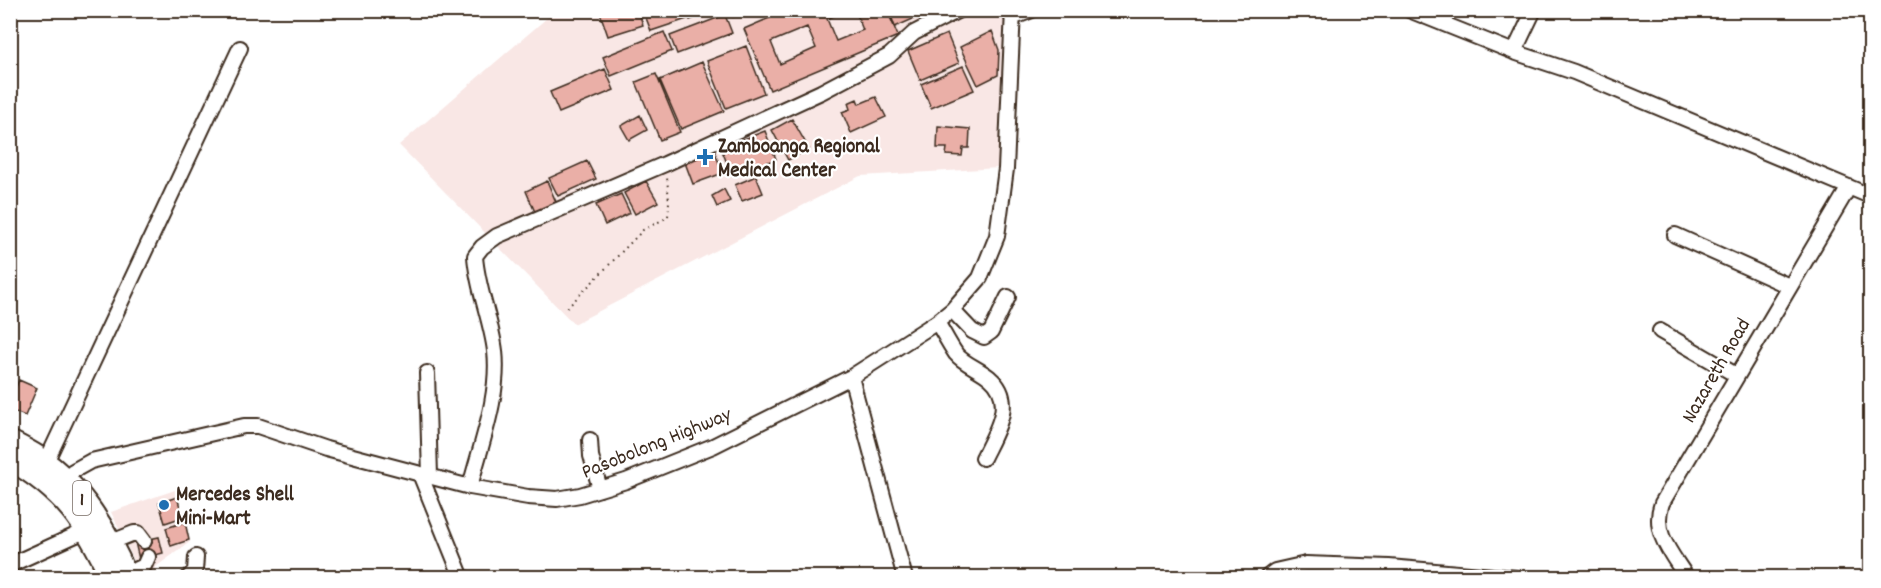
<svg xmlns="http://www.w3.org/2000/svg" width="1881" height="588" font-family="Dekko,sans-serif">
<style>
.built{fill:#f9e7e5}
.building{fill:#eaafa7;stroke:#3b2a1e;stroke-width:1.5;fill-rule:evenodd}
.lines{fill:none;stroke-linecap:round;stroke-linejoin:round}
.minor-casing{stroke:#3b2a1e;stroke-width:18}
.highway-casing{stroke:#3b2a1e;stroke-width:24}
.path{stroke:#3b2a1e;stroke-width:2;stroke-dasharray:1.5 4.5;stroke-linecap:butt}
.minor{stroke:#fff;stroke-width:14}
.highway{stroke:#fff;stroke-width:20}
.poi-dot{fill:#1f6fb2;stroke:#fff;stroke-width:2}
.labels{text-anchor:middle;stroke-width:4.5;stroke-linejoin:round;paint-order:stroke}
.shield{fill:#fff;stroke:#766a62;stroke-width:1.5}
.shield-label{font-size:20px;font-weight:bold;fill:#3b2a1e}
.poi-label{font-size:21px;font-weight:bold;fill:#3b2a1e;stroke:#fff;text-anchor:start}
.street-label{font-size:21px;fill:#3b2a1e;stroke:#fff}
</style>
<rect width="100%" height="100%" fill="#fff"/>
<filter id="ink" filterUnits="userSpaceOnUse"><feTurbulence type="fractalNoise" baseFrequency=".0167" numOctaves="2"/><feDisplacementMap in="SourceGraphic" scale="12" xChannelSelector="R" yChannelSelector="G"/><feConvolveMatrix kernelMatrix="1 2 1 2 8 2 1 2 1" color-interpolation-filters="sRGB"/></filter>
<g filter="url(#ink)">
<path class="built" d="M555,11H1008L999,168L860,176L574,324L399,145Z
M175,490L190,542L157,566L147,577H142L111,512Z"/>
<path class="building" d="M599,10H638L643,25L608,36Z
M643,10H684L687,19L651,31Z
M686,10H706L707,13L690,20Z
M731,10H749L733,17Z
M788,10H848L827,19L836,41L863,30L855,10H887L898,36L770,90L744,29ZM807,27L816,48L780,64L771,42Z
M889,10H933L895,27Z
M725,15L732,33L677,54L670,36Z
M992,31L999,50L998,75L978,85L960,47Z
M664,32L672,51L611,76L603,57Z
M947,34L959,63L920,80L908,51Z
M746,46L764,93L726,108L707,61Z
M702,62L724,111L681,129L660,80Z
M963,66L974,90L931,108L921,84Z
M605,69L614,90L559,113L550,92Z
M656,74L680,132L660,140L636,82Z
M876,97L886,117L851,133L842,112L850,109L848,103L857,99L859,104Z
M640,115L647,130L629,140L621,126Z
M792,119L809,149L788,160L772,130Z
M938,126L970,129L969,148H963L962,156L946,155L947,148H937Z
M765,131L776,159L732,176L721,148Z
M714,150L723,173L693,184L684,160Z
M587,161L596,179L558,196L549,178Z
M756,176L763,193L742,201L735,185Z
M547,181L556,202L535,212L526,191Z
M646,181L658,202L635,214L624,193Z
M724,189L730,201L717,207L712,196Z
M621,194L630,213L605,225L596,205Z
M19,380L37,388L25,416L10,410V400Z
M177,497L183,517L165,523L159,503Z
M185,522L189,540L171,546L166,528Z
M159,537L163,553L139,559L135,542Z"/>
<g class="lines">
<defs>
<path id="minor" d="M1409,10L1514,52L1574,72L1870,196
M1012,18L1032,10
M1514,52L1534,10
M1675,235L1789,286
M952,310L972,331L984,337L991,332L1008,297
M937,322C943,332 949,344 956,354C964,364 980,369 990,378C1017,401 995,433 983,458
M1660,331L1736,375
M427,373L430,476
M851,377L905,578
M590,440L591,456L600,489
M46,462L240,48
M420,474L462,578
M60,484L73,471L91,461L244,426H258L326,449L470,487L528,497L557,499L580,495L626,481L713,446L851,377L937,322L952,310L980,278L997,236L1006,169L1013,10
M470,487C481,443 500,396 495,351C491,319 477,288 475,256L482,247L497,236L665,164L821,92L889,56L914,33L959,10
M104,545L134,533H138L144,541
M10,565L87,530
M120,577L144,566L148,557
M188,578L195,571L196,557
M1266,578L1275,571L1306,564L1389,567L1516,578
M1687,578C1672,554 1651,532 1662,503L1849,187"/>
<path id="highway" d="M10,441C20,446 30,451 39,457C82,486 108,532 128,578
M10,460C64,491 85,522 111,578"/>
</defs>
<use href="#minor" class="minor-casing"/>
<use href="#highway" class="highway-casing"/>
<path class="path" d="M567,308L643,230L668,217L669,202L667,177"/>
<use href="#minor" class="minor"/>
<use href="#highway" class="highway"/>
</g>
</g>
<g class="poi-dot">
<path d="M702 148h6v6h6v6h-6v6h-6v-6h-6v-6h6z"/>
<circle cx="164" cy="505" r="6"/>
</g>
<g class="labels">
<rect class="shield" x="73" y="481" width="18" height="34" rx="4.5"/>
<g class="shield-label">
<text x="82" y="505">1</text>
</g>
<g class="poi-label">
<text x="718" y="152">Zamboanga Regional<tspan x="718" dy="24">Medical Center</tspan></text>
<text x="176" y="500">Mercedes Shell<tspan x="176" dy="24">Mini-Mart</tspan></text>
</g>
<g class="street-label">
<text transform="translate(1715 370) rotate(-60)" y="7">Nazareth Road</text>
<text transform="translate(656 442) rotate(-22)" y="7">Pasobolong Highway</text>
</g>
</g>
<rect width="1881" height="588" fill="none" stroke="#fff" stroke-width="36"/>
<rect x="18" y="18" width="1845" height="552" fill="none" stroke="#3b2a1e" stroke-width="2" filter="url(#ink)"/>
</svg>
